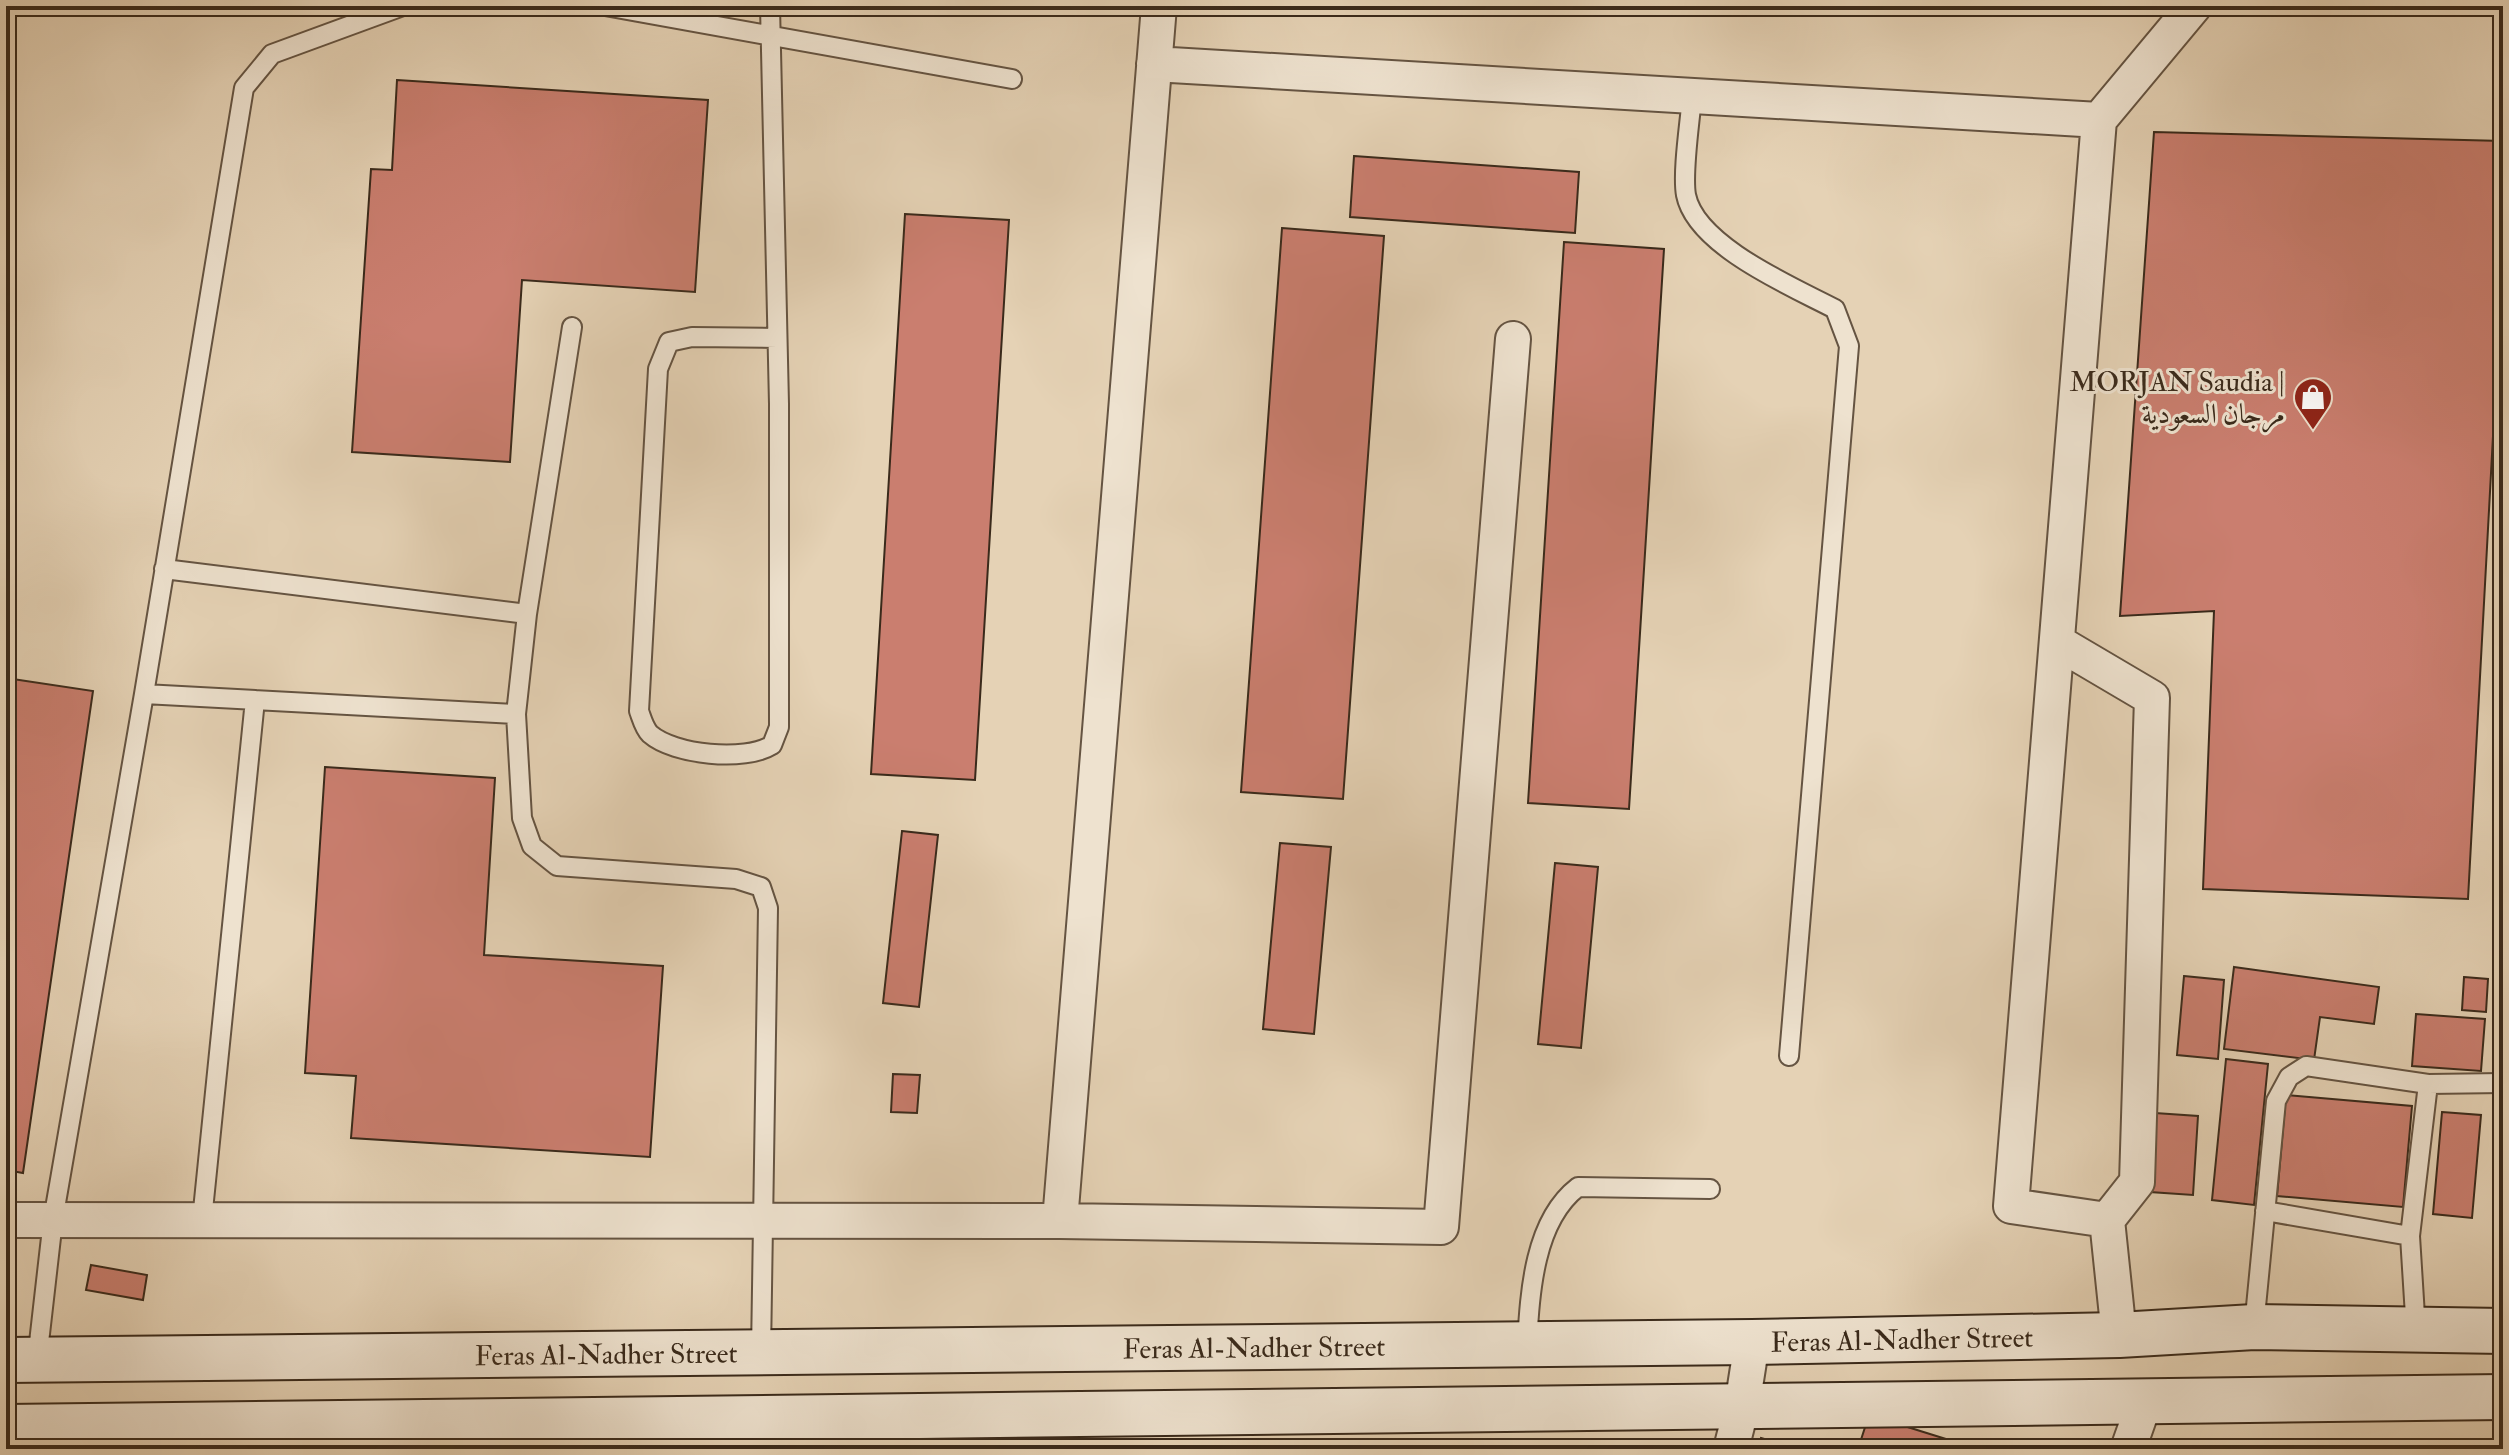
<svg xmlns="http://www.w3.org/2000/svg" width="2509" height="1455" font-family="'IM FELL Double Pica',Amiri,serif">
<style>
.building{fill:#ca7e6f;stroke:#3a2a1b;stroke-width:2}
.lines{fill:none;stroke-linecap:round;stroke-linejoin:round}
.lane-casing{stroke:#655442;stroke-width:22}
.street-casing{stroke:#655442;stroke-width:38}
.secondary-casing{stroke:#3a2a1b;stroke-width:48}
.lane{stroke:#eee2cf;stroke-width:18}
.street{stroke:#eee2cf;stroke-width:34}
.secondary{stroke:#eee2cf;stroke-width:44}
.labels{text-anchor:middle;stroke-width:6;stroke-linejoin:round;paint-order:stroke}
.poi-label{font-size:28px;fill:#3a2a1b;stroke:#eee2cf;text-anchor:end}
.street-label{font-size:28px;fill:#3a2a1b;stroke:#eee2cf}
</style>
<rect width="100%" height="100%" fill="#e5d2b5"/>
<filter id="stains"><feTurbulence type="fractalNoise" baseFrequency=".0025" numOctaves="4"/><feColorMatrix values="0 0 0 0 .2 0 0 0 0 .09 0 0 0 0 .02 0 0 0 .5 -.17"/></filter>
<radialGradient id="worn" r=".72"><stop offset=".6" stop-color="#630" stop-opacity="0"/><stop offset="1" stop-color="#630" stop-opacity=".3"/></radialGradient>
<path class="building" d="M397,80L708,100L695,292L522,280L510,462L352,452L371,169L392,170Z
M2154,132L2503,141V251L2468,899L2203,889L2214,611L2120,616Z
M1354,156L1579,172L1575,233L1350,217Z
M905,214L1009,220L975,780L871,774Z
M1282,228L1384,236L1343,799L1241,792Z
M1564,242L1664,249L1629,809L1528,803Z
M6,678L93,691L23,1173L6,1170Z
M325,767L495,778L484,955L663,966L650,1157L351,1138L356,1076L305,1073Z
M902,831L938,835L919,1007L883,1003Z
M1280,843L1331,847L1314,1034L1263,1029Z
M1555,863L1598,867L1581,1048L1538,1044Z
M2234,967L2379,987L2374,1024L2320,1017L2314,1060L2224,1049Z
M2184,976L2224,980L2218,1059L2177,1055Z
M2464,977L2488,979L2486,1012L2462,1010Z
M2416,1014L2485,1019L2481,1071L2412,1066Z
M2226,1059L2268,1064L2254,1205L2212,1200Z
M893,1074L920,1075L917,1113L891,1112Z
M2286,1095L2412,1106L2403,1207L2277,1196Z
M2442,1112L2481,1115L2472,1218L2433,1214Z
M2155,1113L2198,1116L2193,1195L2150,1192Z
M91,1265L147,1275L143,1300L86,1290Z
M1869,1415L1978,1449H1858Z
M1761,1438L1799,1449H1758Z"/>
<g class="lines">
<defs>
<path id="lane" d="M605,6L1012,79
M770,6L779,404V727L772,745C745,762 674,755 650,734C644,728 642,719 639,711L658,369L669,342L692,337L777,338
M1692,96C1690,122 1682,172 1686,195C1696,246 1793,287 1835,309L1849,346L1789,1056
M572,327L527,614L516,714L522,818L532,846L557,866L736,879L761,887L768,908L761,1352
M164,569L527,614
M144,694L516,714
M2265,1211L2410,1236
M202,1220L255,700
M2254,1327L2276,1101L2289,1077L2306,1066L2428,1084L2503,1083
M2416,1332L2410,1236L2428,1084
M1527,1344C1530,1292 1534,1221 1578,1187L1710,1189
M37,1360L53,1220L144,694L244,88L272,54L403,6"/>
<path id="street" d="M1154,64L2099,120L2011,1206L2107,1220L2119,1335
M2099,120L2194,6
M2057,642L2152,698L2137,1182L2107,1220
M6,1220L1060,1221L1441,1227L1513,339
M1060,1221L1159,6
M766,1419L768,1449
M1731,1449L1742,1406L1752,1342
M2128,1449L2145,1401"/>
<g id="secondary">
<path id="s1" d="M6,1360L1752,1342L2119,1335L2254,1327L2503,1331"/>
<path d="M6,1427L2503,1397"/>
</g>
</defs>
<use href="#lane" class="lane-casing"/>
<use href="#street" class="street-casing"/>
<use href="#secondary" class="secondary-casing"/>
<use href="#lane" class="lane"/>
<use href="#street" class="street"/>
<use href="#secondary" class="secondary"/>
</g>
<defs>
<symbol id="shop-pin" viewBox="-11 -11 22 30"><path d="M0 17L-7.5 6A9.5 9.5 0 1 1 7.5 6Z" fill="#8f2418" stroke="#eee2cf"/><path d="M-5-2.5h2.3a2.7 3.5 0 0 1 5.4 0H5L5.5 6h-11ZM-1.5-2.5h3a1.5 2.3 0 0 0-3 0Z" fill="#fff"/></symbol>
</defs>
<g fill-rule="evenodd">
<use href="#shop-pin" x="2291" y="375" width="44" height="60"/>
</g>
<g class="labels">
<g class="poi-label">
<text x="2285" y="391">MORJAN Saudia |<tspan x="2285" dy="32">مرجان السعودية</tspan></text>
</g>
<g class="street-label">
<text dy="10" stroke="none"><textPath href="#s1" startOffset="1896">Feras Al-Nadher Street</textPath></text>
<text dy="10" stroke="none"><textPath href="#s1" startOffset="1248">Feras Al-Nadher Street</textPath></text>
<text dy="10" stroke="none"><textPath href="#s1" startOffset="600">Feras Al-Nadher Street</textPath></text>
</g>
</g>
<rect width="2509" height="1455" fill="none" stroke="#e5d2b5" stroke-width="32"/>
<rect x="8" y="8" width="2493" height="1439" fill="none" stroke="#3a2a1b" stroke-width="4"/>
<rect x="16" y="16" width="2477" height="1423" fill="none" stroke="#3a2a1b" stroke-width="2"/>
<rect width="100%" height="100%" filter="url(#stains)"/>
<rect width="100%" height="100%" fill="url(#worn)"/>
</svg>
